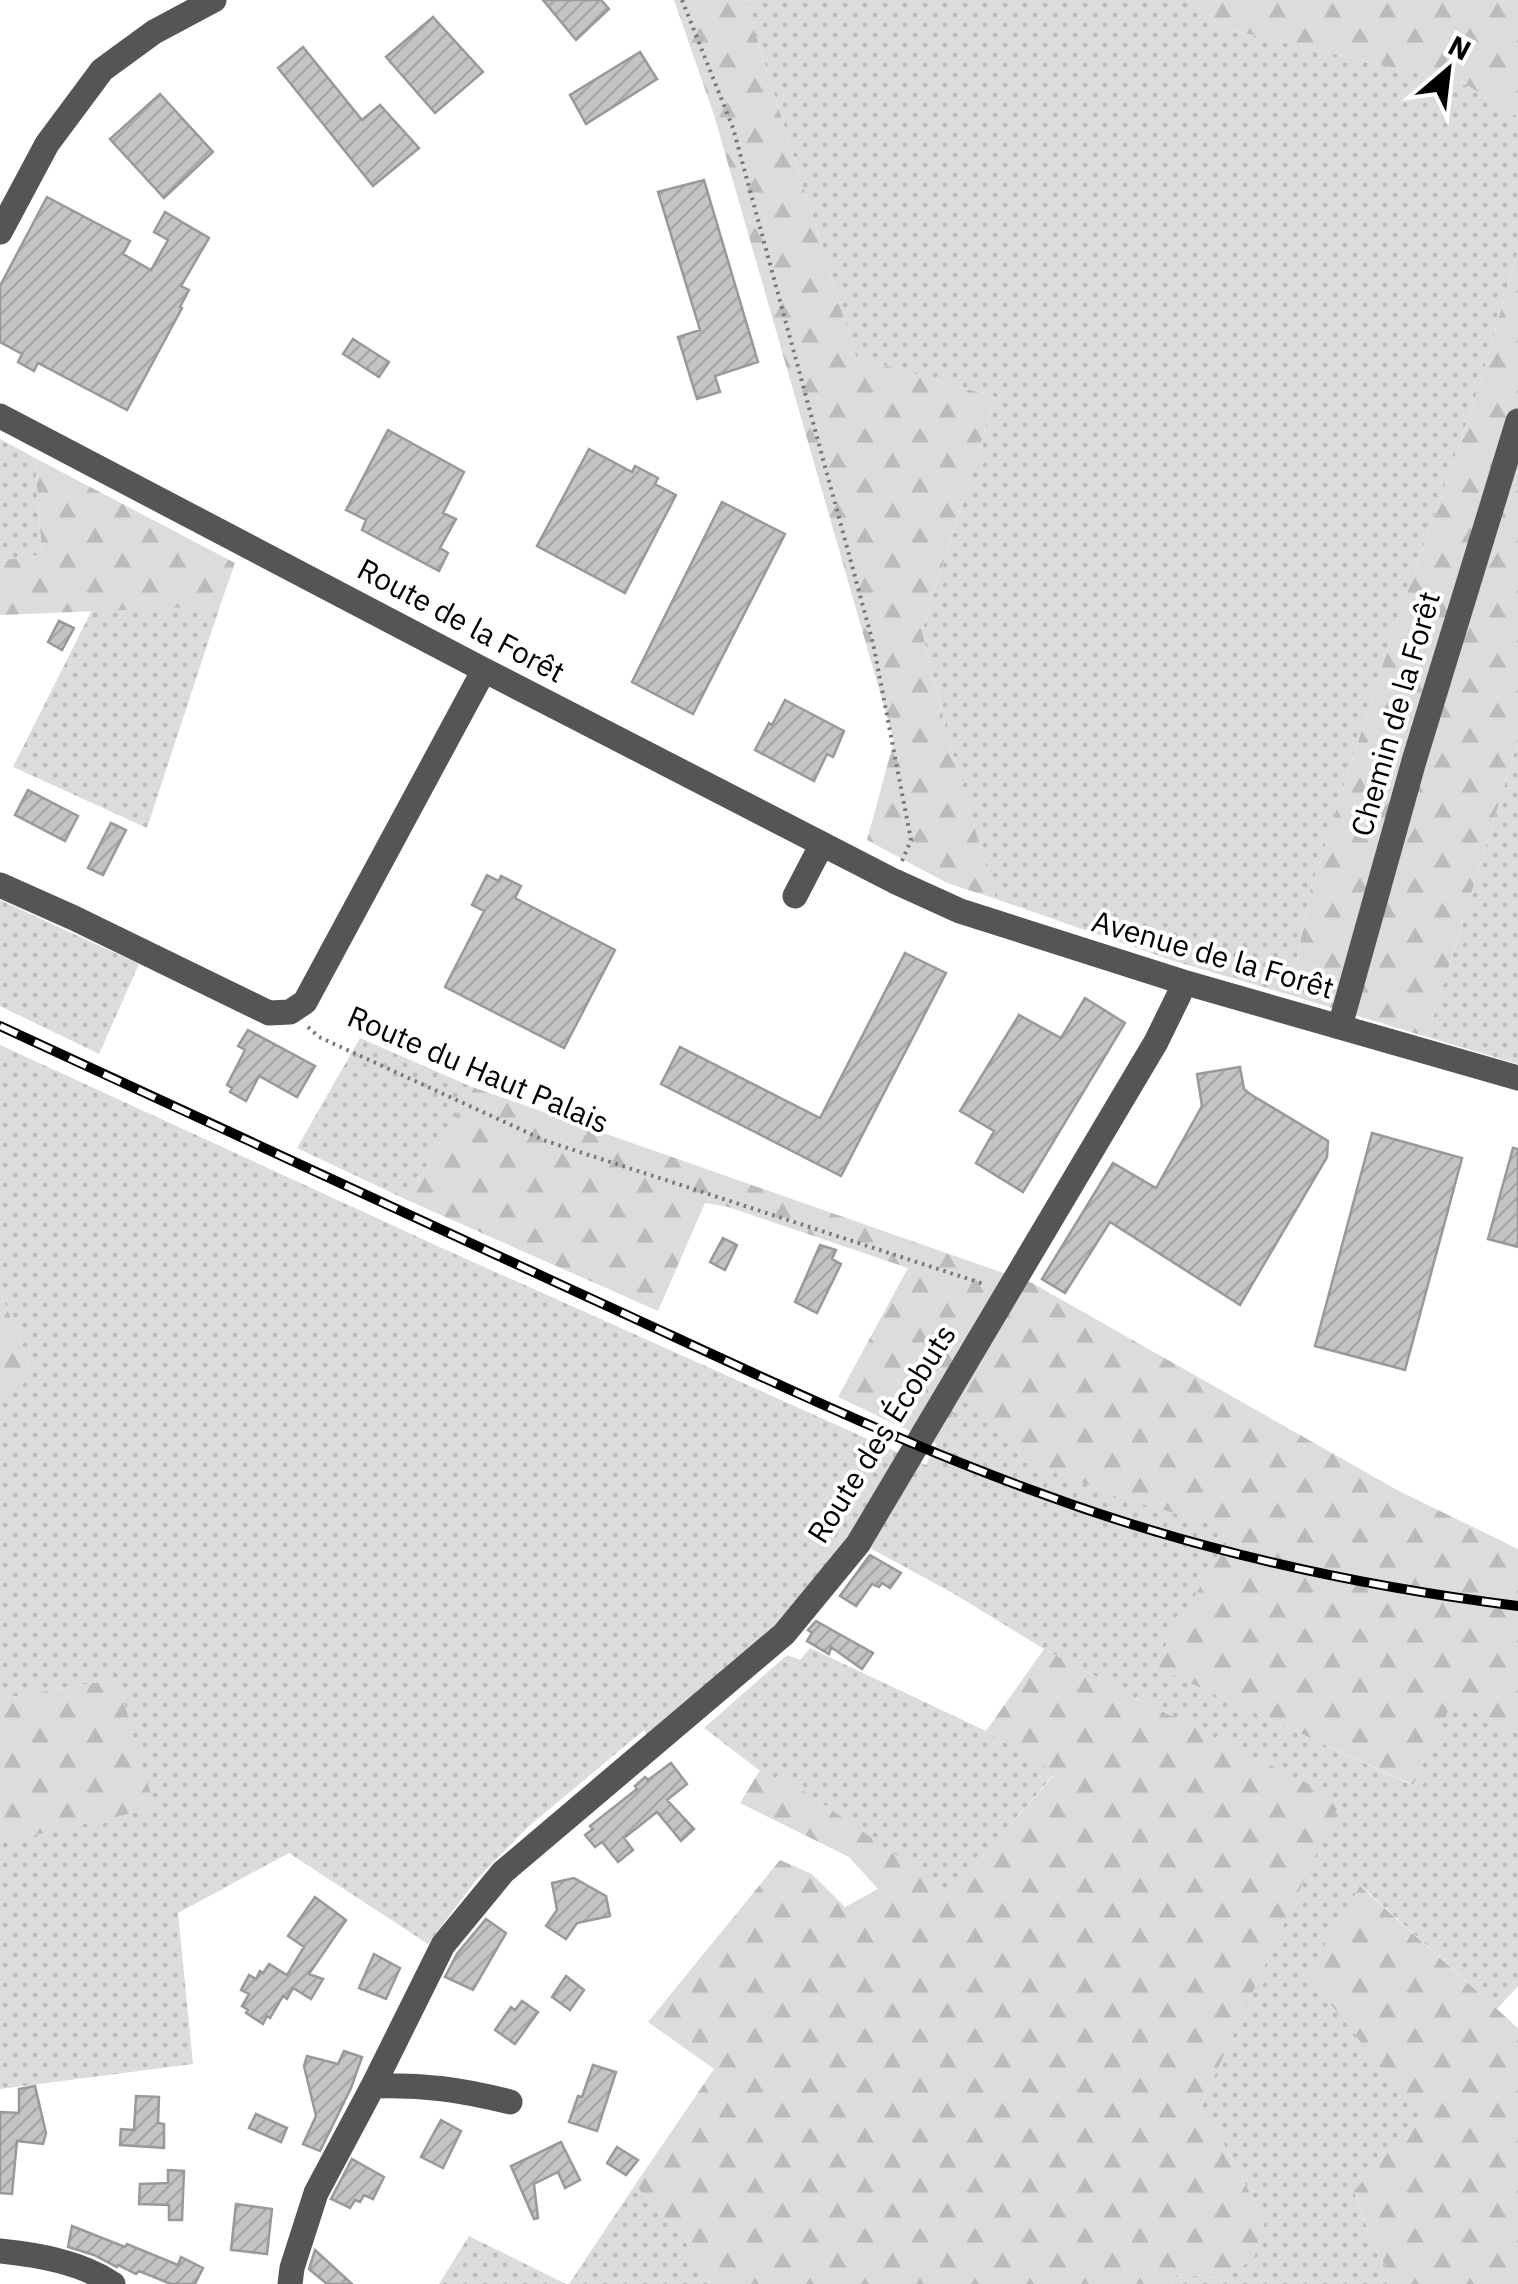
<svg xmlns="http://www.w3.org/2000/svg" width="1518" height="2284" font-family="'IBM Plex Sans',sans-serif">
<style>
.grass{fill:url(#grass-dots)}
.forest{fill:url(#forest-firs)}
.building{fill:url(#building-hatch);stroke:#999;stroke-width:2.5}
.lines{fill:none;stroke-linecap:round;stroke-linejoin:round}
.path{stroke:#777;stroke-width:4;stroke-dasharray:2.5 5;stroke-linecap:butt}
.minor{stroke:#555;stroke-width:25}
.rail-casing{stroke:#000;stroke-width:10}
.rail{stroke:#fff;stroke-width:6;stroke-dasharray:19;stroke-linecap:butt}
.labels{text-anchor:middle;stroke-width:8;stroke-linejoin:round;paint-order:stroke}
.street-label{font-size:30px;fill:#000;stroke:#fff}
</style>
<defs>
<pattern id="grass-dots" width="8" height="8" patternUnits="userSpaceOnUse" patternTransform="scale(2.5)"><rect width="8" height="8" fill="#dcdcdc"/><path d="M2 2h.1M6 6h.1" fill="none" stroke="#bbb" stroke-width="1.8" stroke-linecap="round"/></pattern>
<pattern id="forest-firs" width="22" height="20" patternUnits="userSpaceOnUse" patternTransform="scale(2.5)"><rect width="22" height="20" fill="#dcdcdc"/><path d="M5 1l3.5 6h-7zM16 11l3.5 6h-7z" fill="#bbb"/></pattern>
<pattern id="building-hatch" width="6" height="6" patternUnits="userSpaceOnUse" patternTransform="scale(2.5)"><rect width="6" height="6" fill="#c4c4c4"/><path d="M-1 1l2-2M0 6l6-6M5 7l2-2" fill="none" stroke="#a7a7a7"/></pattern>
</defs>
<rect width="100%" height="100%" fill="#fff"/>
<path class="grass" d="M745,0H1187L1227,29L1467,85L1518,117V251L1477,393L1389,645L1310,892L1290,995L1171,960L996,899L949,741L922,631L995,397L856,357Z
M0,439L35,458L42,555L0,561Z
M220,606L147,828L13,767L92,610Z
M1518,741V1064L1427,1037Z
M0,900L139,964L99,1054L0,1006Z
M360,1038L472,1087L407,1200L297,1148Z
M0,1045L442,1248L926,1465L965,1389L1024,1460L1118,1497L1235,1530L1154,1666L1412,1785L1453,1700L1518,1734V1986L1497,2009L1361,1886L1420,2116L1354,2191L1372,2242L1395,2284H1172L1177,2274L1217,2278L1265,2222L1228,2151L1200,2107L1340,1800L1149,1705L1044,1649L956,1595L850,1537L803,1600L741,1660L647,1735L644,1730L528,1827L477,1879L428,1944L289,1853L178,1913L193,2064L0,2089V1843L154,1808L117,1679L0,1699V1394L3,1400L30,1364L0,1292Z
M810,1648L986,1731L1056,1772L951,1894L807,1793L759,1770L704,1728L787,1655L800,1660Z
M635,2185L682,2236L710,2284H569Z
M469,2236L566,2284H439Z"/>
<path class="forest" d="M674,0H745L856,357L995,397L922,631L949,741L996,899L947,883L867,840L894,741L714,115Z
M1187,0H1518V117L1467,85L1227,29Z
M1518,251V741L1427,1037L1290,995L1310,892L1389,645L1477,393Z
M35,458L235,563L220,606L0,615V561L42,554Z
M472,1087L1032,1283L1399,1491L1518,1549V1734L1453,1701L1413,1785L1153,1666L1234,1530L1118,1497L1024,1460L965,1390L937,1444L838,1397L908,1268L728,1207L705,1203L658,1311L407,1200Z
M0,1292L30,1364L3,1401L0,1394Z
M1044,1649L1149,1705L1341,1800L1200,2107L1228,2151L1265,2222L1253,2261L1217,2278L1177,2274L1172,2284H710L682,2236L635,2185L714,2069L648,2022L780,1860L812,1874L845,1907L878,1889L849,1857L740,1803L760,1770L807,1793L951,1893L1056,1773L986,1731Z
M117,1679L155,1808L0,1843V1699Z
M1360,1886L1518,2028V2284H1395L1372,2242L1354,2191L1419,2116L1307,1974Z"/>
<path class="building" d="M543,0H601L609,9L576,40Z
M433,17L483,72L435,113L386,57Z
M303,47L362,120L380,105L419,148L373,186L278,68Z
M640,52L657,79L586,124L570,95Z
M160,94L213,152L164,198L110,139Z
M704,180L758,362L715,376L720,392L697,399L678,337L700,330L658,192Z
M47,197L130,241L123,254L151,270L168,240L154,232L165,212L209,238L181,286L189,290L180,307L182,308L127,410L38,363L34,371L18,362L22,354L0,342V286Z
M353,339L389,362L379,377L343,354Z
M388,430L464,472L443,513L456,519L440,548L448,553L439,571L362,530L366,520L346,510Z
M589,449L632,472L635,466L658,478L655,484L676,495L625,593L537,546Z
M722,502L785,534L693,714L632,682Z
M59,621L74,628L62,650L48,642Z
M785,700L844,731L833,757L827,754L814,781L755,750L769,723L772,725Z
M28,790L78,816L65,841L15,815Z
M111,823L126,830L103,875L88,868Z
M487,875L499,881L501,876L521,886L515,898L615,950L564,1048L445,987L484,911L472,905Z
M905,953L946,973L841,1176L661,1084L680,1047L820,1118Z
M1085,998L1125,1023L1023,1192L976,1163L994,1131L960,1111L1019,1015L1061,1038Z
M248,1030L315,1066L297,1097L259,1076L246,1101L230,1092L232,1088L227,1085L245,1050L238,1046Z
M1240,1067L1244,1089L1250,1094L1328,1141L1327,1157L1240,1305L1110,1222L1065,1293L1042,1279L1113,1163L1156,1188L1202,1106L1197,1074Z
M1372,1133L1462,1158L1405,1370L1315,1346Z
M1513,1148L1518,1149V1247L1488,1239Z
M723,1238L737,1245L725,1270L710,1262Z
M820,1245L836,1250L832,1259L841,1264L817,1313L795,1302Z
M870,1555L901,1573L890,1588L882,1583L879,1587L872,1584L856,1606L840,1596Z
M816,1621L873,1653L862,1669L831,1647L829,1654L807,1641L812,1633L808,1630Z
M671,1763L687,1784L667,1800L694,1829L681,1841L657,1812L624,1838L633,1850L618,1862L602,1842L595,1847L585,1835L593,1829L590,1826L637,1789L635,1786L645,1777L648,1780Z
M574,1878L606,1896L610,1916L577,1923L566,1939L546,1926L557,1910L552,1883Z
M315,1897L346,1920L309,1974L323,1979L311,1999L293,1988L287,1999L283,1996L270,2018L267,2016L263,2024L246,2013L248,2010L242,2006L249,1994L241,1990L249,1975L256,1979L260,1971L263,1973L269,1964L287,1975L304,1947L288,1936Z
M486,1919L506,1933L473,1990L445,1977L457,1954Z
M374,1954L400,1968L386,1999L359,1988Z
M566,1976L584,1990L570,2010L552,1997Z
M522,2001L538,2012L515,2044L495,2030L511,2007L515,2010Z
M344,2051L362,2057L351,2088L320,2151L303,2144L316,2116L304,2066L307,2056L338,2064Z
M593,2065L616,2072L597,2131L569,2122L578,2096L582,2097Z
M35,2086L46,2133L43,2144L17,2141L12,2194L0,2193V2112L19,2113V2089Z
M136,2096L159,2097L158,2123L164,2124V2148L120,2145L121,2129L134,2130Z
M256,2114L287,2128L281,2142L249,2128Z
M441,2120L461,2131L443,2168L421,2157Z
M561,2142L580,2180L565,2188L558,2172L534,2184L538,2218L534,2219L511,2166Z
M617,2147L638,2160L626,2175L607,2163Z
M352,2159L384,2177L373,2199L364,2195L360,2202L355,2200L350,2208L331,2199Z
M168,2170L184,2171L182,2220H169V2205L139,2204L140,2184L168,2183Z
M236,2204L272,2209L267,2254L231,2250Z
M72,2226L125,2247L127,2244L178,2265L181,2257L203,2268L195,2284H171L139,2271L136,2274L118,2265L117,2267L94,2255L68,2247Z
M315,2250L352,2284H327L309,2269Z"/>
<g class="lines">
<path class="path" d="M682,0L733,128L873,643L911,840L902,861
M308,1027L319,1037L546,1141L984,1284"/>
<path class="minor" d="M0,232L47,144L102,70L154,32L214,0
M0,416L484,670L894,881L960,911L1183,982L1518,1078
M0,885L74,918L269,1013L290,1012L305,1002L484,670
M795,896L822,844
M1340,1026L1414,761L1518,421
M373,2086C422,2084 463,2090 510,2102
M0,2251C38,2255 81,2262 113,2284
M290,2284L292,2268L316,2193L373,2086L443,1945L503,1872L784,1634L858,1544L1156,1042L1179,995L1183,982"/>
<defs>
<path id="rail" d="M0,1026C194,1116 388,1205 581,1294C735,1364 888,1439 1048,1496C1199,1551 1358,1586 1518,1606"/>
</defs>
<use href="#rail" class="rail-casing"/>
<use href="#rail" class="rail"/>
</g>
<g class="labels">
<g class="street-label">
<text transform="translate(461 621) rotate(28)" y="10">Route de la Forêt</text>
<text transform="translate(1396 714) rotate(-74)" y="10">Chemin de la Forêt</text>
<text transform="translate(1213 955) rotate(16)" y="10">Avenue de la Forêt</text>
<text transform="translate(478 1070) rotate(23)" y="10">Route du Haut Palais</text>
<text transform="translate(882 1434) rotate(-58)" y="10">Route des Écobuts</text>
</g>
</g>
<g transform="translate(1448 70) rotate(28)" stroke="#ffffff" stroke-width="8" paint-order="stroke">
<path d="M0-8L18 38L0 25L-18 38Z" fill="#000000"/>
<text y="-15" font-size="28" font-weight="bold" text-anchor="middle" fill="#000000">N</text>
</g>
</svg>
